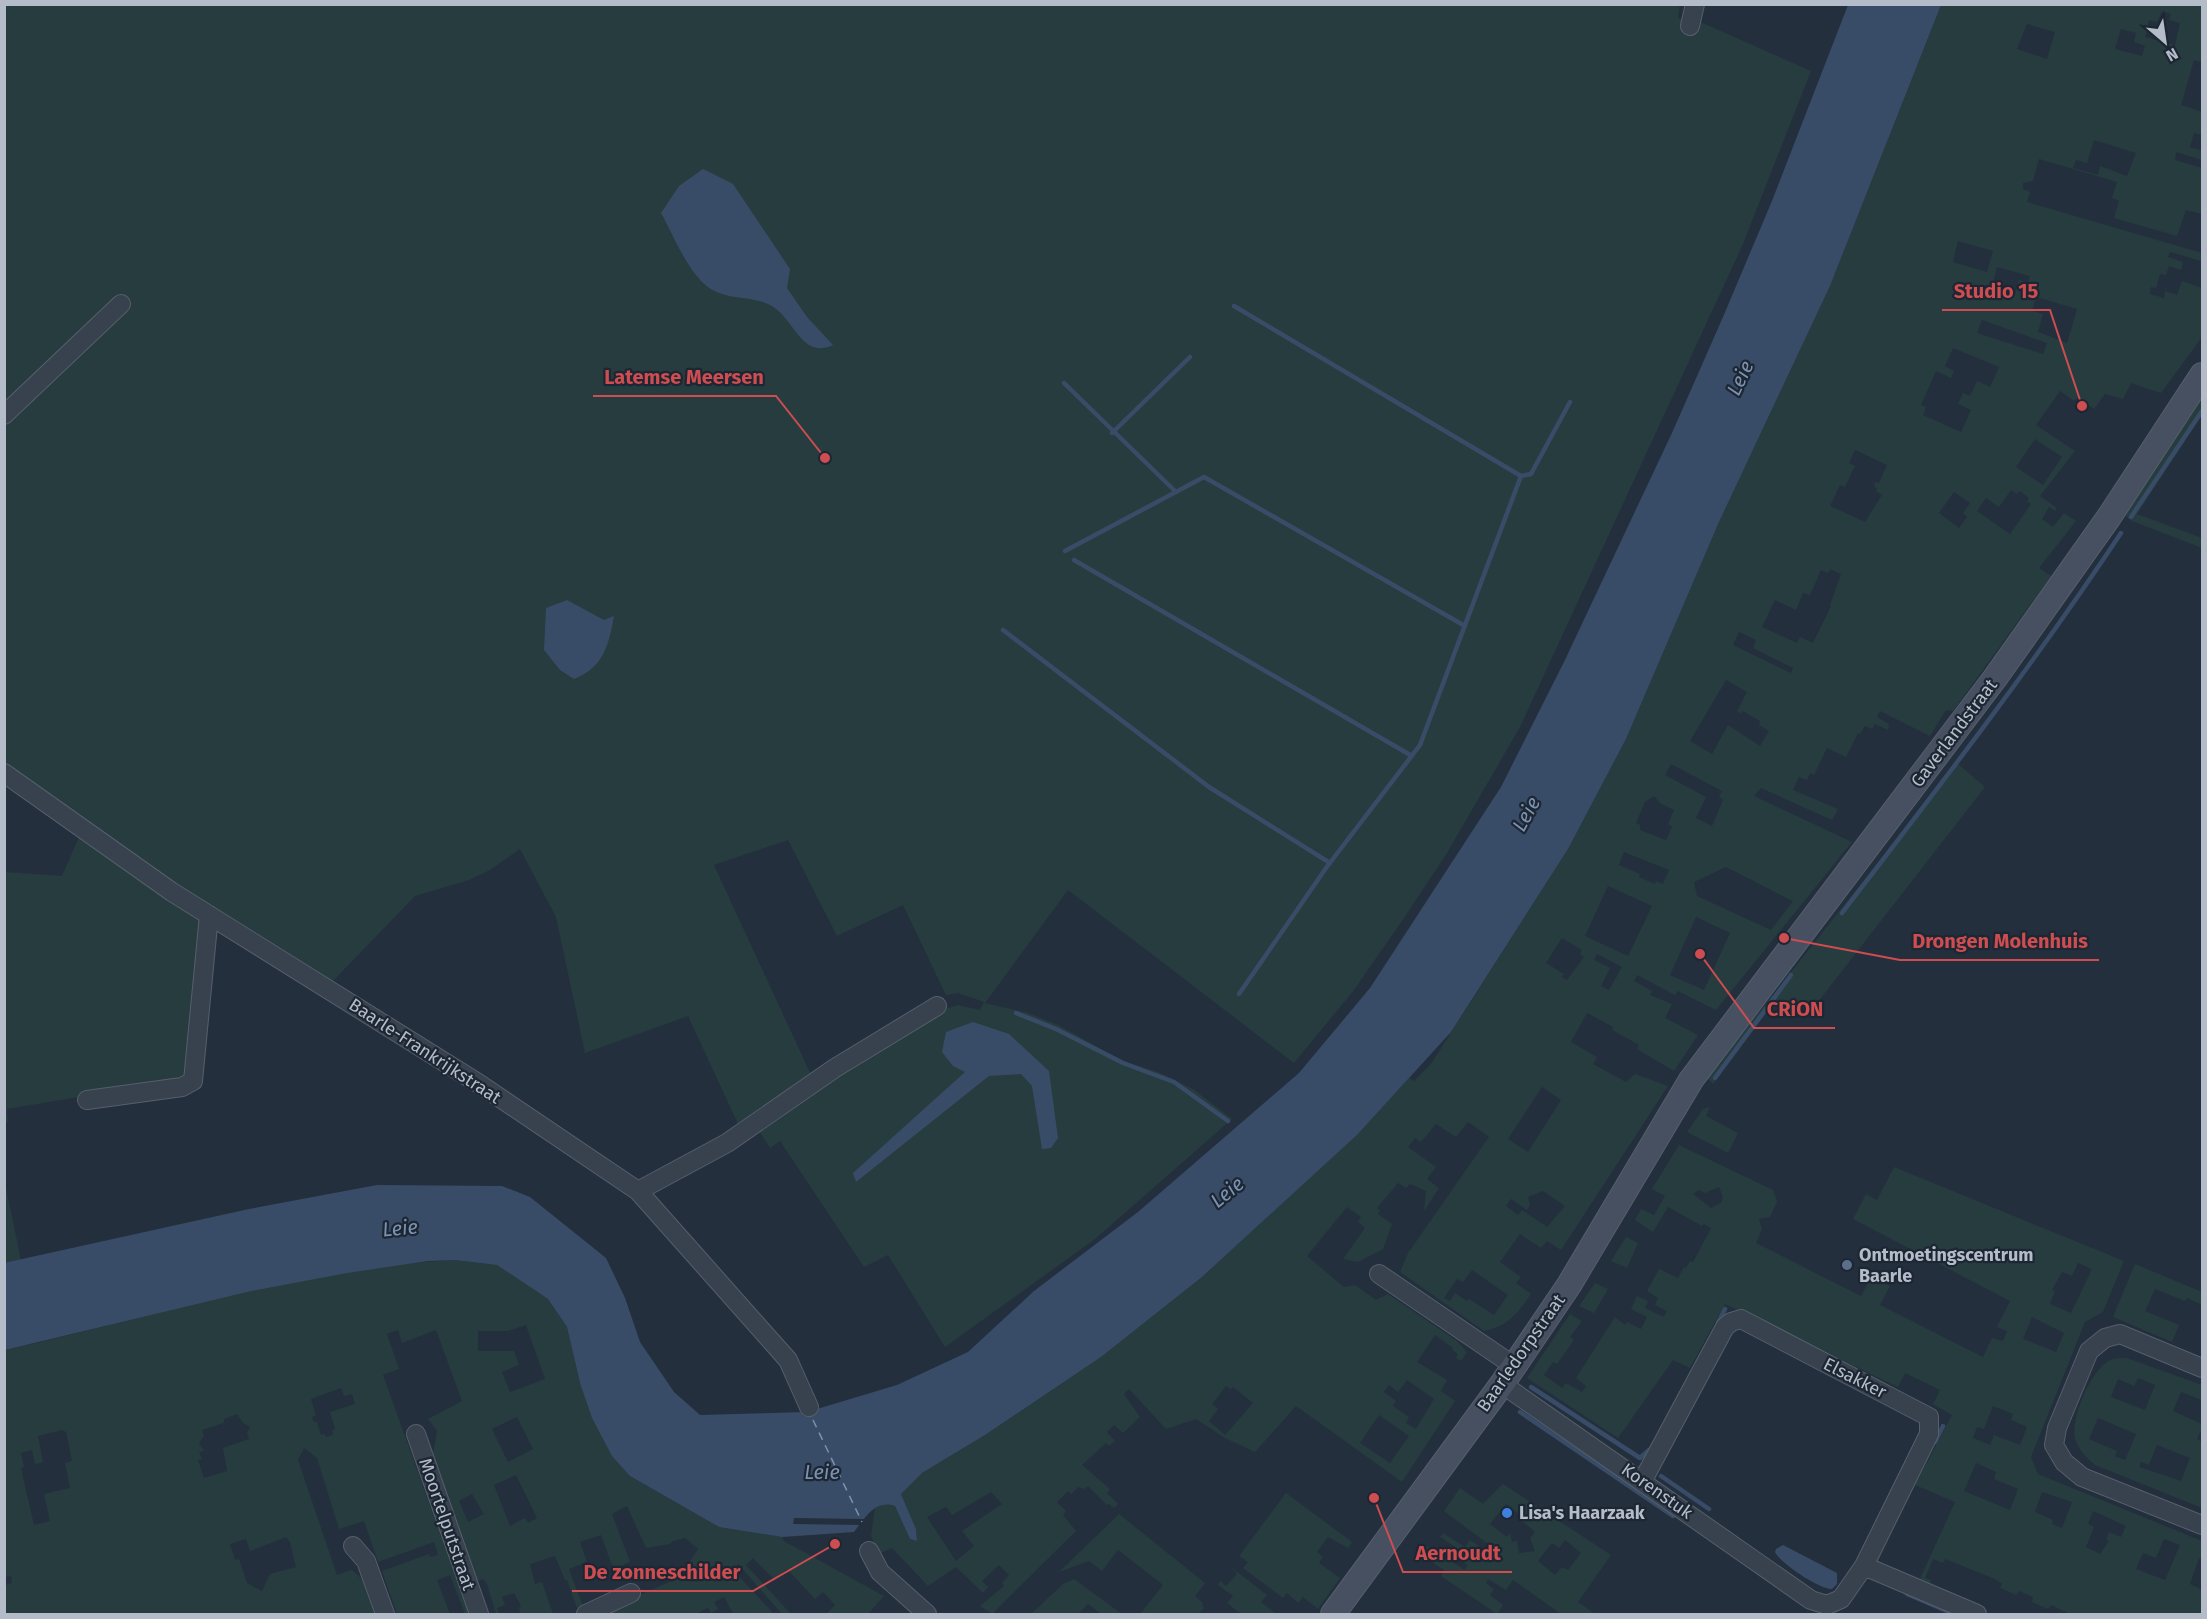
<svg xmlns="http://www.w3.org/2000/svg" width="2207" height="1619" font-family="'Fira Sans',sans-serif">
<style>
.green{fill:#263c3f;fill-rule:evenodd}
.water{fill:#394c67}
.pier{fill:#242f3e}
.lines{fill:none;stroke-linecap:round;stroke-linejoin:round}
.stream{stroke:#394c67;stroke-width:4.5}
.ferry{stroke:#7c92b1;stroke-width:1.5;stroke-dasharray:8 6;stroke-linecap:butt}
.street-casing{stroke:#565f6c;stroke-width:20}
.secondary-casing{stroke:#565f6c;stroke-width:26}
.street{stroke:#38414e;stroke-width:18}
.secondary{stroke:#465061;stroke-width:24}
.service-dot{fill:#5c6f8a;stroke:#1d2633;stroke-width:2}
.shop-dot{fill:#3f7fe0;stroke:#1d2633;stroke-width:2}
.labels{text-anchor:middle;stroke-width:4.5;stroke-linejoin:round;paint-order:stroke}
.street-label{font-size:18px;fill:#b4bcc9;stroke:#1d2633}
.poi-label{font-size:18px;font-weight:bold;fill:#b4bcc9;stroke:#1d2633;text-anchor:start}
.water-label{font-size:20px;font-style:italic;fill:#7c92b1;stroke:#1d2633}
.leader{fill:none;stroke:#ce4d50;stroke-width:2}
.callout-dot{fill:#ce4d50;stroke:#1d2633;stroke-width:2}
.callout-label{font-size:20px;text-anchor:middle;font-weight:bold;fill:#ce4d50;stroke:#1d2633;stroke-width:4.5;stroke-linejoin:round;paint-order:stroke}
</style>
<rect width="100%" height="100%" fill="#242f3e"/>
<path class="green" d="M1680,4L1678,18L1698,21L1811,71L1743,244L1520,727L1447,853L1404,918L1354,990L1294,1063L1068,890L985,1003L1028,1013L1058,1025L1123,1061L1158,1072L1193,1089L1232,1119L1095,1239L945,1347L888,1255L864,1267L780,1141L770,1148L759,1131L774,1117L935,1012L958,1005L980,1010L984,1002L958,993L946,995L903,905L837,936L788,840L714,865L812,1077L739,1126L688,1016L585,1053L556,917L520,849L490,870L469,880L415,896L331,983L210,912L5,768L4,5Z
M1941,5H2202V62L2194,60L2181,105L2202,112V135L2194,133L2190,147L2202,151V160L2176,152L2175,160L2202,168V214L2186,210L2177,236L2114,218L2119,201L2112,198L2117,182L2039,159L2033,181L2023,183V189L2030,192L2027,202L2202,253L2201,261L2170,252L2168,257L2183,262L2181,270L2169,266L2166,275L2160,274L2156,288L2151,287L2150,294L2164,298L2165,291L2177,295L2182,281L2202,288V337L2161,393L2131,383L2123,399L2105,394L2094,409L2078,397L2074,401L2060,391L2036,425L2075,451L2040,496L2057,508L2055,511L2049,507L2042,519L2053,527L2064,513L2076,521L2039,568L2051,576L1953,711L1946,710L1930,736L1880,711L1877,717L1889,724L1888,730L1875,724L1872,729L1865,726L1860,734L1858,733L1846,757L1827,748L1814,775L1810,773L1807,780L1799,777L1793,790L1838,809L1832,820L1761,788L1754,796L1852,842L1716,1010L1678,991L1675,995L1637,975L1634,981L1652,991L1650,995L1672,1004L1665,1018L1698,1035L1674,1071L1637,1049L1639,1045L1612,1030L1613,1027L1587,1013L1571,1042L1597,1057L1593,1064L1626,1082L1635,1074L1668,1086L1561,1250L1547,1241L1541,1248L1520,1234L1500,1262L1521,1277L1516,1283L1531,1294C1517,1314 1509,1326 1484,1331L1400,1272L1408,1253L1489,1137L1468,1122L1456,1137L1436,1124L1421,1142L1415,1138L1408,1147L1436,1167L1427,1179L1439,1188L1424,1211L1426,1191L1410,1184L1406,1188L1398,1183L1377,1208L1380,1211L1378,1214L1392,1224L1383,1249L1358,1262L1343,1259L1365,1228L1358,1222L1361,1217L1347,1207L1307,1256L1344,1287L1355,1285L1376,1300L1388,1294L1457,1341L1467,1352L1461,1361L1456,1358L1458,1354L1452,1350L1453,1348L1435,1335L1417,1362L1447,1380L1441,1391L1455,1401L1402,1482L1296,1406L1255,1452L1225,1438L1196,1419L1166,1429L1129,1389L1124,1394L1140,1417L1123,1433L1114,1425L1107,1432L1115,1441L1109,1446L1106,1443L1082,1465L1110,1489L1107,1493L1118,1504L1114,1508L1109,1504L1107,1505L1088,1486L1084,1489L1078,1487L1071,1494L1068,1491L1057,1502L1066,1511L1063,1515L1076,1531L992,1614L980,1606L1004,1586L1002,1583L1009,1575L999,1565L982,1581L988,1587L983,1593L956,1567L928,1586L892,1548L879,1554L871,1536L875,1507L887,1503L895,1506L910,1539L917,1541L916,1529L901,1494L922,1473L985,1435L1101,1357L1202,1277L1357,1135L1409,1078L1414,1081L1431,1064L1568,849L1626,739L1719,522L1830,286ZM2162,11L2171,14L2169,20L2180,23L2175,45L2145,37L2149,20L2157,22ZM2027,24L2055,32L2047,59L2017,49ZM2121,29L2136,33L2134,42L2145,46L2142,56L2115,49ZM2094,140L2136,153L2127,176L2100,166L2098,175L2073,168L2076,160L2087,163ZM1958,241L1993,251L1987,272L1953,262ZM1997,267L2030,276L2028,282L2019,280L2016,292L2007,290V287L1993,283ZM2036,297L2077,309L2067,343L2038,332L2043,314L2032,311ZM1982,320L2047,343L2043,354L1977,333ZM1953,348L1999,367L1990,387L1977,381L1970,396L1963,393L1958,404L1971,410L1961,432L1923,415L1926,407L1921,405L1936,371L1951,378L1954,371L1945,366ZM2035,439L2062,457L2043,485L2016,467ZM1855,450L1887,465L1879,483L1875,482L1874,486L1877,488L1876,491L1882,495L1865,522L1830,506L1840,485L1845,487L1855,466L1849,463ZM2011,490L2017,494L2020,491L2029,498L2027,501L2031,504L2010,534L1977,511L1986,498L1999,507ZM1954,492L1970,503L1963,513L1967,517L1959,528L1939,513ZM1830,569L1841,574L1830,605L1831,606L1813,643L1800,637L1797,643L1762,627L1775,600L1796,610L1803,593L1810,595L1821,570L1828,573ZM1739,632L1756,640L1753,648L1793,668L1791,673L1733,645ZM1726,680L1747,692L1737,711L1741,714L1743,711L1760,721L1759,725L1769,731L1760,746L1728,725L1712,754L1690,741ZM1671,764L1722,791L1719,797L1723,800L1712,826L1696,818L1706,797L1665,775ZM1654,796L1660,803L1674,810L1668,824L1672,827L1666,840L1640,830V825L1636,823L1645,802ZM1624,852L1669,870L1663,884L1656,881L1655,884L1639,877L1640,874L1619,865ZM1726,867L1793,901L1771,930L1697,896L1694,882ZM1608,886L1652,906L1628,956L1585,936ZM1696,917L1730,933L1704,990L1670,975ZM1562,938L1582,950L1580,954L1584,957L1567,980L1562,977L1564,974L1546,963ZM1597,954L1622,967L1609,990L1601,986L1610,968L1594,960ZM1542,1087L1561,1100L1528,1152L1508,1139ZM1543,1191L1565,1206L1547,1227L1522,1210L1518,1215L1506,1206L1511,1199L1527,1210L1530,1205L1528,1197ZM1472,1270L1508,1295L1494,1315L1469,1299L1467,1301L1455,1293L1450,1301L1444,1298L1457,1279L1463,1282ZM1407,1380L1434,1399L1416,1429L1406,1423L1409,1417L1393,1406L1396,1401L1384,1392L1389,1385L1398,1392ZM1226,1386L1231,1389L1233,1387L1253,1403L1225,1435L1209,1421L1218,1409L1212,1404ZM1379,1415L1409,1436L1390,1463L1360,1443ZM991,1492L1002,1504L962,1531L974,1546L956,1561L927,1517L946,1507L952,1515Z
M2202,397V415L2137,514L2202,538V548L2132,521L2126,516V512Z
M1957,763L1985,787L1814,1007L1770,1008L1713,1084L1707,1078Z
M79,837L193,914L200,922L185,1075L163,1083L7,1109L8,1122H5V872L62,876Z
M1710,1107L1706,1116L1738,1133L1728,1153L1687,1132L1703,1109Z
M1679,1145L1773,1190L1777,1202L1770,1217L1759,1219L1762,1229L1756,1243L1861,1296L1871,1277L1890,1286L1880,1305L1983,1357L1992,1338L2003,1341L2007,1331L1997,1327L2010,1301L1853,1219L1866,1194L1877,1200L1894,1167L2124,1261L2103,1312L2085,1322L2031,1457L2038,1474L2202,1541V1559L2199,1558L2190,1584L2202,1590V1614H2070L2051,1605L2048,1609L2032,1602L2033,1597L2019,1591L2016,1595L2000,1588L2002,1584L1995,1579L1945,1559L1943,1563L1933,1559L1925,1578L1931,1580L1929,1585L1919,1581L1955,1502L1915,1485L1952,1415L1933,1404L1940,1390L1905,1373L1898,1387L1725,1304L1690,1368L1673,1360L1618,1438L1527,1378L1570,1314L1582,1321L1570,1337L1574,1340L1557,1364L1553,1362L1544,1375L1562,1388L1566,1383L1582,1392L1586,1386L1576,1378L1615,1317L1625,1325L1627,1322L1641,1329L1647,1317L1631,1309L1637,1296L1648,1301L1645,1308L1664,1317L1667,1311L1655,1305L1658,1298L1647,1291L1659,1269L1678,1278L1684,1267L1686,1268L1690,1261L1693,1262L1711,1228L1704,1224L1702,1226L1668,1207L1653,1232L1635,1220L1641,1209L1654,1215L1665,1196L1652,1189ZM1719,1187L1723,1197L1721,1203L1711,1208L1693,1194L1699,1190L1705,1193ZM2078,1263L2092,1269L2071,1313L2050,1304L2055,1291L2052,1290L2062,1272L2072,1276ZM2032,1317L2064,1333L2056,1352L2023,1339ZM1993,1406L2013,1414L2011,1420L2027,1427L2020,1445L1994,1435L1990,1445L1973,1438L1977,1427L1984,1429ZM1976,1463L1996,1472L1994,1479L2018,1489L2010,1510L1964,1491ZM2042,1492L2072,1502L2062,1528L2052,1524L2053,1520L2035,1512ZM2093,1511L2126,1526L2121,1537L2109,1532L2106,1539L2109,1541L2100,1554L2086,1547L2094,1527L2088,1524ZM2164,1539L2180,1545L2165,1580L2136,1569L2143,1553L2156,1558Z
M4,1178L21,1260L5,1263H4Z
M1626,1237L1638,1243L1627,1268L1611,1261Z
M455,1260L497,1265L548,1299L567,1327L580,1383L630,1476L719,1527L782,1537L784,1541L884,1596L868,1614H826L835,1605L823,1592L815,1599L787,1569L775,1580L753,1558L746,1565L791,1614H782L738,1564L733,1570L774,1614H731L733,1613L724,1597L714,1602L718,1609L711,1613L708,1608L695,1614H606L635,1597L690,1573L688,1564L698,1549L685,1538L673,1541L670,1544L646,1548L627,1506L612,1514L630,1562L621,1566V1571L615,1574L601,1535L580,1542L587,1562L569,1569L584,1609L578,1611L567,1580H565L555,1556L530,1564L535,1584L542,1582L553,1614H521L519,1608L521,1606L514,1593L502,1597L505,1605L497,1608L499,1614H496L487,1584L483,1579L478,1581L479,1586L475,1588L432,1460L437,1431L428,1419L462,1401L436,1330L402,1343L398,1330L387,1334L399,1369L383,1375L469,1614H465L450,1575L437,1580L450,1614H397L382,1571L429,1554L431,1557L438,1555L434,1542L378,1562L364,1521L339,1529L317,1458L304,1448L298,1460L337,1575L352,1570L362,1579L374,1614H5V1585L12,1583L11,1576L5,1577V1350C153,1318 302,1267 455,1260ZM526,1325L545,1379L510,1392L502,1372L519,1365L514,1351H478V1331H508ZM341,1388L344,1396L352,1394L355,1404L330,1412L335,1429L332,1431L333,1435L326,1437L325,1434L321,1435L317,1422H314L312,1417L316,1415L311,1399ZM237,1414L243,1423L250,1427L247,1433L249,1439L223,1448L227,1471L204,1478L198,1460L202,1459L199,1452L204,1451L199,1443L204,1436L202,1430L224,1423V1419ZM517,1417L533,1449L508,1462L492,1429ZM62,1430L66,1432L72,1461L65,1463L70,1488L44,1494L50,1521L34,1525L21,1468L24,1467L21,1453L32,1450L35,1464L43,1462L38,1436ZM516,1475L537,1518L528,1523L525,1518L510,1526L494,1485ZM472,1494L484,1514L468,1522L459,1501ZM286,1537L290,1542L296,1567L270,1574L262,1591L247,1583L239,1559L235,1560L230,1544L246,1539L250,1551Z
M2135,1264L2202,1292V1305L2187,1298L2185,1301L2155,1289L2145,1311L2179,1325L2172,1342L2113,1317Z
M1595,1283L1608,1289L1594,1313L1579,1306Z
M2127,1358L2202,1385V1400L2181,1392L2173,1411L2202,1424V1433L2200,1432L2197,1439L2202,1442V1508L2095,1465C2086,1457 2079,1451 2075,1439C2070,1419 2092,1365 2113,1359C2117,1358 2123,1358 2127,1358ZM2138,1378L2155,1385L2145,1410L2111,1397L2118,1379L2134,1386ZM2098,1418L2136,1434L2125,1460L2115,1456L2117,1451L2089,1439ZM2157,1445L2190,1458L2181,1481L2139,1467L2141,1462L2149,1465Z
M1503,1484L1611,1555L1578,1602L1595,1614H1561L1513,1580L1506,1590L1488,1579L1486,1583L1494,1589L1490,1595L1503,1605L1497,1614L1441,1576L1444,1570L1421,1555L1427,1546L1465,1570L1467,1565L1452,1554L1457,1548L1440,1537L1443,1533L1465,1547L1470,1540L1483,1549L1488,1544L1444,1511L1460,1488L1483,1504ZM1506,1504L1524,1518L1522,1521L1535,1532L1530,1538L1535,1551L1519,1553L1517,1541L1512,1542L1510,1533L1507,1537L1490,1524ZM1565,1540L1581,1553L1568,1570L1562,1567L1555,1575L1538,1561L1552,1543L1559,1548Z
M1286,1493L1352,1542L1348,1548L1328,1537L1317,1552L1323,1557L1319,1563L1340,1578L1318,1609L1303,1597L1298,1603L1287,1593L1283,1598L1243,1568L1248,1562L1239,1556Z
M1119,1514L1205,1583L1195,1596L1203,1603L1202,1605L1204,1608L1198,1614H1140L1163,1585L1118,1550L1102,1571L1089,1561L1059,1572Z
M1231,1567L1267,1595L1261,1602L1276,1614H1241L1227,1603L1233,1596L1218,1585L1220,1581L1226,1586L1237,1574Z
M1074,1579L1122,1614H1101L1088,1604L1078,1614H1031L1063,1584Z"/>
<path class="water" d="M1848,5H1941L1830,286L1719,522L1626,739L1568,849L1451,1032L1357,1135L1202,1277L1101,1357L985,1435L922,1473L901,1494L916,1529L917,1541L910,1539L895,1506C875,1499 865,1518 854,1532L782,1537L719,1527L630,1476L612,1456L592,1418L580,1383L567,1327L548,1299L497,1265L455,1260L428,1261L347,1273L251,1291L5,1350L4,1263L249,1209L377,1185L502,1186L530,1197L606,1258L625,1298L640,1342L674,1392L700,1415L807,1412L897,1385L968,1352L1034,1291L1138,1212L1299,1073L1370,988L1501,787L1564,662L1672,433L1723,317L1772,201Z
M703,169L733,184L790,269L787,288L807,317L833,345C801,360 795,318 770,305C750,295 727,301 708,287C687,271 674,236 661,213L679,186Z
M567,600L604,620L614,616C609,645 603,668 574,679L560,670L544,650L546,608Z
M973,1022L1009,1034L1049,1071L1058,1138L1051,1148L1042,1149L1032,1086L1021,1074L989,1076L856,1182L853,1173L965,1072L953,1066L942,1052L946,1032Z
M1783,1545L1837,1573V1584L1832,1589C1820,1590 1780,1563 1775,1552L1776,1549Z"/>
<path class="pier" d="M794,1518L864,1519V1524L860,1529V1525L793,1524Z"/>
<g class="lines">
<path class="stream" d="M1234,306L1521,476
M1064,383L1176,492
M1112,433L1190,357
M2131,517L2202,411
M1065,551L1204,477L1465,626
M1074,560L1412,756
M1003,630L1209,787L1330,863
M1842,913C1938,788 2034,664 2121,533
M1239,994L1326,868L1420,745L1521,476L1531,474L1570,402
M1016,1013L1056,1029L1123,1063L1174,1082L1228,1121
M1715,1078L1791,975
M1718,1323L1725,1309
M1531,1387L1640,1458L1649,1450
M1520,1412L1673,1516
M1935,1442L1943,1426
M1661,1476L1709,1509
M1907,1594L1954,1614"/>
<path class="ferry" d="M813,1420L862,1522"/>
<defs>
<path id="street" d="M1690,26L1695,4
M4,415L121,304
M4,773L172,892L478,1083L638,1191L788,1360L809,1407
M87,1100L182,1087L193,1081L209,915
M638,1191L727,1143L835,1068L937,1006
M1379,1274L1514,1366
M2202,1368L2120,1334L2105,1338L2089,1351L2057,1428L2054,1445L2064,1462L2082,1477L2202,1525
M1502,1384L1811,1600L1827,1605L1841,1599L1864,1566L1929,1434V1417L1741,1319L1731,1322L1725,1327L1643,1480
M416,1434L479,1614
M353,1546L366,1561L385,1614
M869,1551L880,1572L927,1614
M1864,1566L1977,1614
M586,1614L631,1593"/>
<path id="secondary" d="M1333,1614L1502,1384L1569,1285L1691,1080L1995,678L2109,517L2202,375"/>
</defs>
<use href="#street" class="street-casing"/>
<use href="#secondary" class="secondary-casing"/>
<use href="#street" class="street"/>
<use href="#secondary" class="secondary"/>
</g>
<circle class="service-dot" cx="1847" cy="1265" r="6"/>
<circle class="shop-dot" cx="1507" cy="1513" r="6"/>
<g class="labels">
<g class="street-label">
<text transform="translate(1954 733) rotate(-53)" y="6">Gaverlandstraat</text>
<text transform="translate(425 1051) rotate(33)" y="6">Baarle-Frankrijkstraat</text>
<text transform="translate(1521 1353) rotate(-55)" y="6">Baarledorpstraat</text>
<text transform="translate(1855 1378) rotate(27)" y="6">Elsakker</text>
<text transform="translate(1657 1491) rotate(35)" y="6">Korenstuk</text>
<text transform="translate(447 1524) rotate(71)" y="6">Moortelputstraat</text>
</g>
<g class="poi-label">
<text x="1859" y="1261">Ontmoetingscentrum<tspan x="1859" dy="21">Baarle</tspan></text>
<text x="1519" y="1519">Lisa's Haarzaak</text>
</g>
<g class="water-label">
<text transform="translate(1740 378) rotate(-64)" y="7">Leie</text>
<text transform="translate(1526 814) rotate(-61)" y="7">Leie</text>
<text transform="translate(1227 1192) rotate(-39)" y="7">Leie</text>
<text transform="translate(400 1228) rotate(-5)" y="7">Leie</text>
<text x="822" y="1479">Leie</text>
</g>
</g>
<path class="leader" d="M2082 406L2050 310H1942M825 458L776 396H593M1784 938L1900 960H2099M1700 954L1754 1028H1835M1374 1498L1403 1572H1512M835 1544L753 1591H572"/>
<g class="callout-dot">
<circle cx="2082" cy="406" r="6"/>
<circle cx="825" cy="458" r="6"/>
<circle cx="1784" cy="938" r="6"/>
<circle cx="1700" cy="954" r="6"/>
<circle cx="1374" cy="1498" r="6"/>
<circle cx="835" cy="1544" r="6"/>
</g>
<g class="callout-label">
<text x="1996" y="298">Studio 15</text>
<text x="684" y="384">Latemse Meersen</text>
<text x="2000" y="948">Drongen Molenhuis</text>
<text x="1795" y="1016">CRiON</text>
<text x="1458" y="1560">Aernoudt</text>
<text x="662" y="1579">De zonneschilder</text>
</g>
<rect width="2207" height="1619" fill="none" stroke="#b4bcc9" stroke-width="12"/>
<g transform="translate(2165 42) rotate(151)" stroke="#1d2633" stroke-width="4.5" paint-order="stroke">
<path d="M0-4.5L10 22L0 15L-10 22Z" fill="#b4bcc9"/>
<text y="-9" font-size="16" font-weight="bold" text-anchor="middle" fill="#b4bcc9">N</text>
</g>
</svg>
